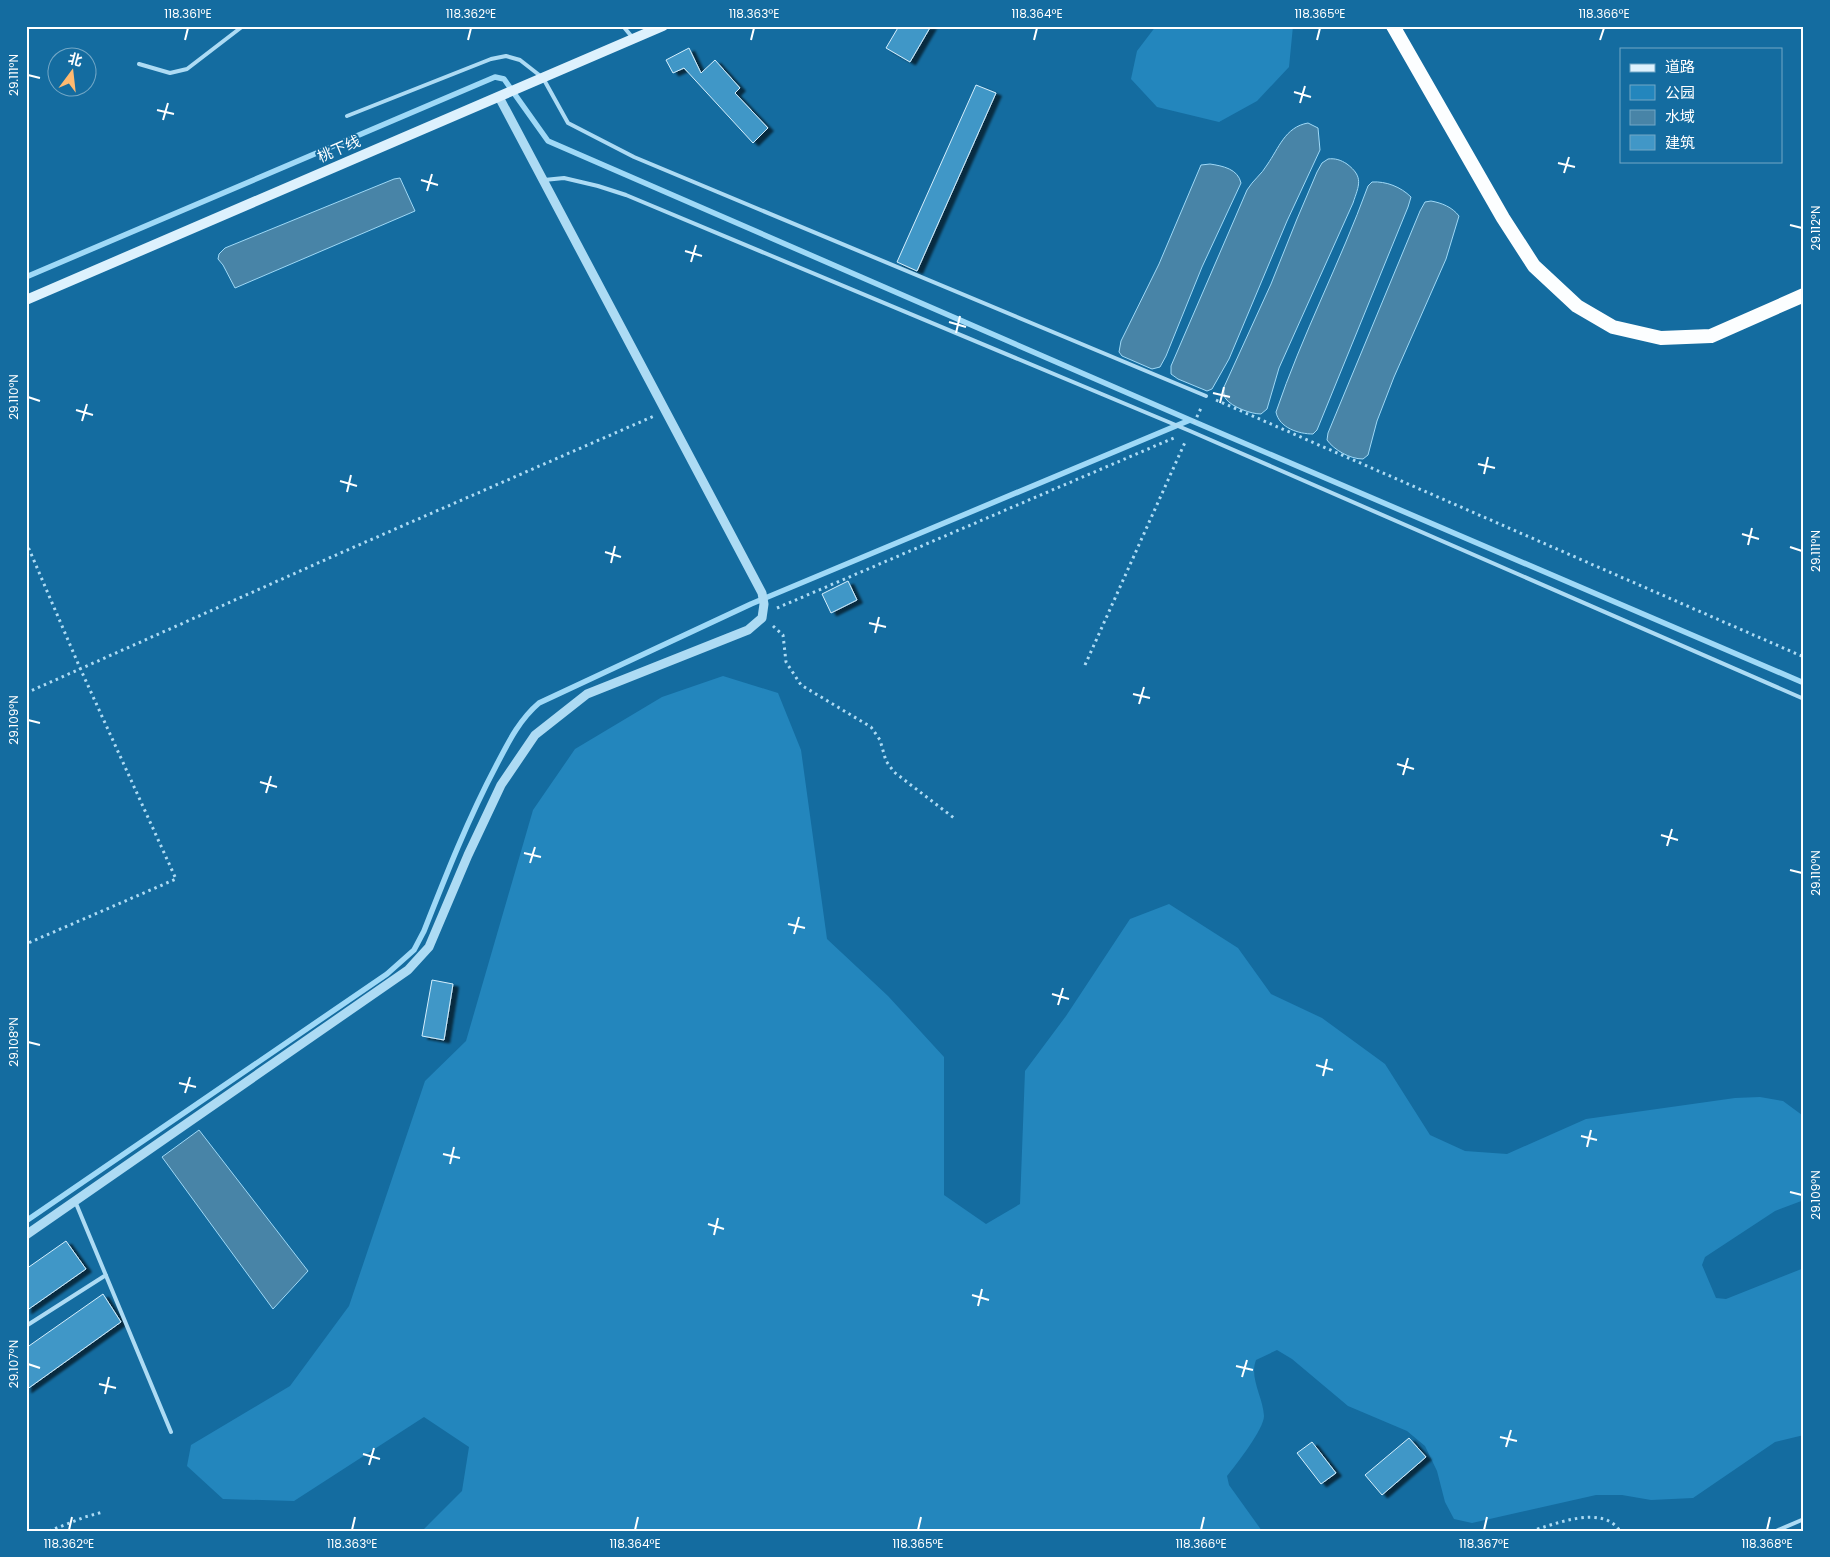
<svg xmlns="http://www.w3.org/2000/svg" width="1830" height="1557" font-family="Poppins,'Noto Sans SC',sans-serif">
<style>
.green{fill:#2386bd}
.water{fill:#4884a7;stroke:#9fd9f7}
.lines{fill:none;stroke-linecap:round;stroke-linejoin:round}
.stream{stroke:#9fd9f7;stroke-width:5.5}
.building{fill:#4197c7;stroke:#d5effd;filter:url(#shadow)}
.path{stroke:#addbf4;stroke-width:3;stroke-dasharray:2.5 4;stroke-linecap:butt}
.service{stroke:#addbf4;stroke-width:4}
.tertiary{stroke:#addbf4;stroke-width:9}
.secondary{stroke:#ddf1fd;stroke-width:10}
.trunk{stroke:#fcfeff;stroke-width:14}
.ticks{fill:none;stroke:#fff;stroke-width:2}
.labels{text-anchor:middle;stroke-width:4;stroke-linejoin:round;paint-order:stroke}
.street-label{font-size:15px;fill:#fff;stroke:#146ca0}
.neatline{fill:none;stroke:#fff;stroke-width:2}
.ticks-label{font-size:12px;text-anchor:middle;fill:#fff}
</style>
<defs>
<filter id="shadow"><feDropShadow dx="5.5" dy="3" stdDeviation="1" flood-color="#0009"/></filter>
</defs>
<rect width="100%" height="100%" fill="#146ca0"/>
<path class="green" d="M1156,26H1293L1289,67L1257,101L1219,122L1157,107L1131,79L1137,51Z
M723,676L778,693L801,750L827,939L888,996L944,1057V1195L986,1224L1020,1204L1025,1071L1066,1016L1130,919L1169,904L1238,948L1271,994L1322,1018L1385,1064L1430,1135L1465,1151L1507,1154L1586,1119L1735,1098L1760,1097L1783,1101L1802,1115L1804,1117V1200L1775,1211L1705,1257L1702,1265L1716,1298L1726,1299L1804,1268V1435L1775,1442L1693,1498L1651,1500L1622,1495H1596L1472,1523L1454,1519L1445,1502L1437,1471L1425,1446L1407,1431L1348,1406L1292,1359L1277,1350L1256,1360C1249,1378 1263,1397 1264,1416C1264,1429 1236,1465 1227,1476L1229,1485L1262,1531H422L462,1491L469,1447L424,1417L294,1501L223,1499L187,1466L191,1445L290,1386L349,1306L425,1081L466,1041L533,810L575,749L662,697Z"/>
<path class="water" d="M1308,123L1318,128L1320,150L1287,221L1229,359L1212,389L1207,391L1178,379L1171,374V366L1247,190C1253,180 1262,174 1267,165C1279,148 1285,127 1308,123Z
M1328,159C1335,158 1341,160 1347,164C1364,177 1359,185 1353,203L1279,368L1267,409L1261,414C1251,414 1232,407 1226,399C1223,395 1224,391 1224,387L1271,284L1297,219L1317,172L1322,163Z
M1210,164C1223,166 1238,169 1241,183L1202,267L1166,356L1160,367L1152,369L1122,356L1119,352L1121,341L1159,264L1201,165Z
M400,178L415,211L235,288L223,265L218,259L219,254L225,248L394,179Z
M1372,182C1386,181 1401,187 1411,197L1408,207L1317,430L1313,434C1299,434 1279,428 1276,412C1302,335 1340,263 1368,186Z
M1431,201C1442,203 1452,207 1459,216L1446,259L1394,377L1377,421L1368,455L1363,459C1350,459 1334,450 1327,440L1328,433L1420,211L1425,202Z
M199,1130L308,1271L273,1309L162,1157Z"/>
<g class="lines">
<path class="stream" d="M26,277L495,77L504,79L548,141L1190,420L1804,683
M26,1221L387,974L414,950L424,931C446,875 468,819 496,766C508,743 519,720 539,703L751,604L1190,420"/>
</g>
<path class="building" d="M899,26H931L910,62L886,48Z
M689,48L701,73L715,60L740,88L735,93L768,128L753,143L684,68L673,73L666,60Z
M976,85L996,93L917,271L897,262Z
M848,581L857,600L831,613L822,594Z
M432,980L453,984L444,1040L422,1036Z
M66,1241L86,1269L26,1311V1269Z
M103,1294L121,1322L26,1390V1348Z
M1409,1438L1426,1457L1382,1495L1365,1475Z
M1312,1442L1336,1473L1321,1484L1297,1453Z"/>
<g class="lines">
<path class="path" d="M1216,400L1804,657
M1194,423L1202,406
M26,542L80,668L176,879L26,944
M777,608L1176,437
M773,626L783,635L786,662L801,685L871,727L880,740L886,761L894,772L954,818
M1085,665L1186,440
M26,693L345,551L654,416
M49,1531L85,1517L103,1512
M1531,1531C1556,1524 1602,1504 1620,1531"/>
<path class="service" d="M623,26L632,37
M139,64L170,73L187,69L243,26
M347,116L491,59L506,56L520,60L543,78L568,123L634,157L1206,396
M544,180L564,178L598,186L626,195L1190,431L1804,699
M75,1201L171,1432
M26,1326L106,1275
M1776,1531L1804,1519"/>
<path class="tertiary" d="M26,1235L408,970L429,947L468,855L501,785L535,735L587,694L748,630L762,618L764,604L762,593L499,97"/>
<path class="secondary" d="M26,300L663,26"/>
<path class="trunk" d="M1393,26L1503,218L1534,266L1577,306L1613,327L1661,338L1711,336L1804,295"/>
</g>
<path class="ticks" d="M185,40L188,28M468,40L471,28M751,40L754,28M1034,40L1037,28M1317,40L1320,28M1600,40L1604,28M28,75L40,78M1294,92L1311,97M1300,103L1305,86M157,110L174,114M163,120L168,103M1558,163L1575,167M1564,173L1569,157M421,180L438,185M427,191L432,174M1790,225L1802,228M685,251L702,256M691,262L696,245M949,322L966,327M956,333L960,316M1213,393L1230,397M28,397L40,401M1220,403L1224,387M76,410L93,415M82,421L87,404M1478,464L1495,468M1484,474L1488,457M340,481L357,486M347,492L351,475M1742,534L1759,539M1748,545L1752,528M1790,547L1802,551M605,552L621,557M611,563L615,546M869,623L886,627M875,633L879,617M1133,694L1150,698M1139,704L1144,687M28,720L40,723M1397,764L1414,769M1403,775L1408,758M260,782L277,787M266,793L271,776M1661,835L1678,840M1667,846L1672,829M524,853L541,857M530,863L535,847M1790,870L1802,873M788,924L805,928M794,934L799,917M1052,994L1069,999M1058,1005L1063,988M28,1042L40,1045M1316,1065L1333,1070M1323,1076L1327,1059M179,1083L196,1087M185,1093L190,1077M1581,1136L1597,1140M1587,1147L1591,1130M443,1154L460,1158M450,1164L454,1147M1790,1192L1802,1195M708,1224L724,1229M714,1235L718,1218M972,1295L989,1300M978,1306L982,1289M28,1364L40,1368M1236,1366L1253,1370M1242,1377L1247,1360M99,1384L116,1388M105,1394L109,1377M1500,1437L1517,1441M1506,1447L1511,1430M363,1454L380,1459M369,1465L374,1448M69,1530L72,1517M352,1530L355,1517M635,1530L638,1517M918,1530L921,1517M1201,1530L1204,1517M1484,1530L1487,1517M1767,1530L1770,1517"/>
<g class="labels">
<g class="street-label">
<text transform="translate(339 149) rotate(-23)" y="5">桃下线</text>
</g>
</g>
<rect width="1830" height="1557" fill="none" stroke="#146ca0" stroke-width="55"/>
<rect x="1620" y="48" width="162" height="115" fill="#146ca0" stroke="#72a7c6"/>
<rect x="1630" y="64" width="25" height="8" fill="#ddf1fd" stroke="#72a7c6"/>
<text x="1665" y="72" font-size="15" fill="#ffffff">道路</text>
<rect x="1630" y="85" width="25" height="15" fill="#2386bd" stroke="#72a7c6"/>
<text x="1665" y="98" font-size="15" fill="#ffffff">公园</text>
<rect x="1630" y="110" width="25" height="15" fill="#4884a7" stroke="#72a7c6"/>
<text x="1665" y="122" font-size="15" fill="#ffffff">水域</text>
<rect x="1630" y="135" width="25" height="15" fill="#4197c7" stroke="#72a7c6"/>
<text x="1665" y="148" font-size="15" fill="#ffffff">建筑</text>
<g transform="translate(72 72) rotate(15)"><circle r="24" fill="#146ca0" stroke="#72a7c6"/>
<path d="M0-4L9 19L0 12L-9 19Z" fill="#ffba70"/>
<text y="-8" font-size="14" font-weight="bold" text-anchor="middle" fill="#ffffff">北</text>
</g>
<rect x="28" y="28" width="1774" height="1502" class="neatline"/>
<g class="ticks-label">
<text x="188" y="18">118.361°E</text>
<text x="471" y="18">118.362°E</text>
<text x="754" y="18">118.363°E</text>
<text x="1037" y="18">118.364°E</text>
<text x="1320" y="18">118.365°E</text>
<text x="1604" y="18">118.366°E</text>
<text transform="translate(14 75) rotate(-90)" y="4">29.111°N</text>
<text transform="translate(1816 228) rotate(-90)" y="4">29.112°N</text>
<text transform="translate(14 397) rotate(-90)" y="4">29.110°N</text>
<text transform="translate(1816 551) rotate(-90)" y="4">29.111°N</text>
<text transform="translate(14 720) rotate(-90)" y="4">29.109°N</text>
<text transform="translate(1816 873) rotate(-90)" y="4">29.110°N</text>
<text transform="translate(14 1042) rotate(-90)" y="4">29.108°N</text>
<text transform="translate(1816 1195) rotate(-90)" y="4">29.109°N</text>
<text transform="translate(14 1364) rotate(-90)" y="4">29.107°N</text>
<text x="69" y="1548">118.362°E</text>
<text x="352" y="1548">118.363°E</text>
<text x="635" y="1548">118.364°E</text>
<text x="918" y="1548">118.365°E</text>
<text x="1201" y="1548">118.366°E</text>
<text x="1484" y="1548">118.367°E</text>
<text x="1767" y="1548">118.368°E</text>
</g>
</svg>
